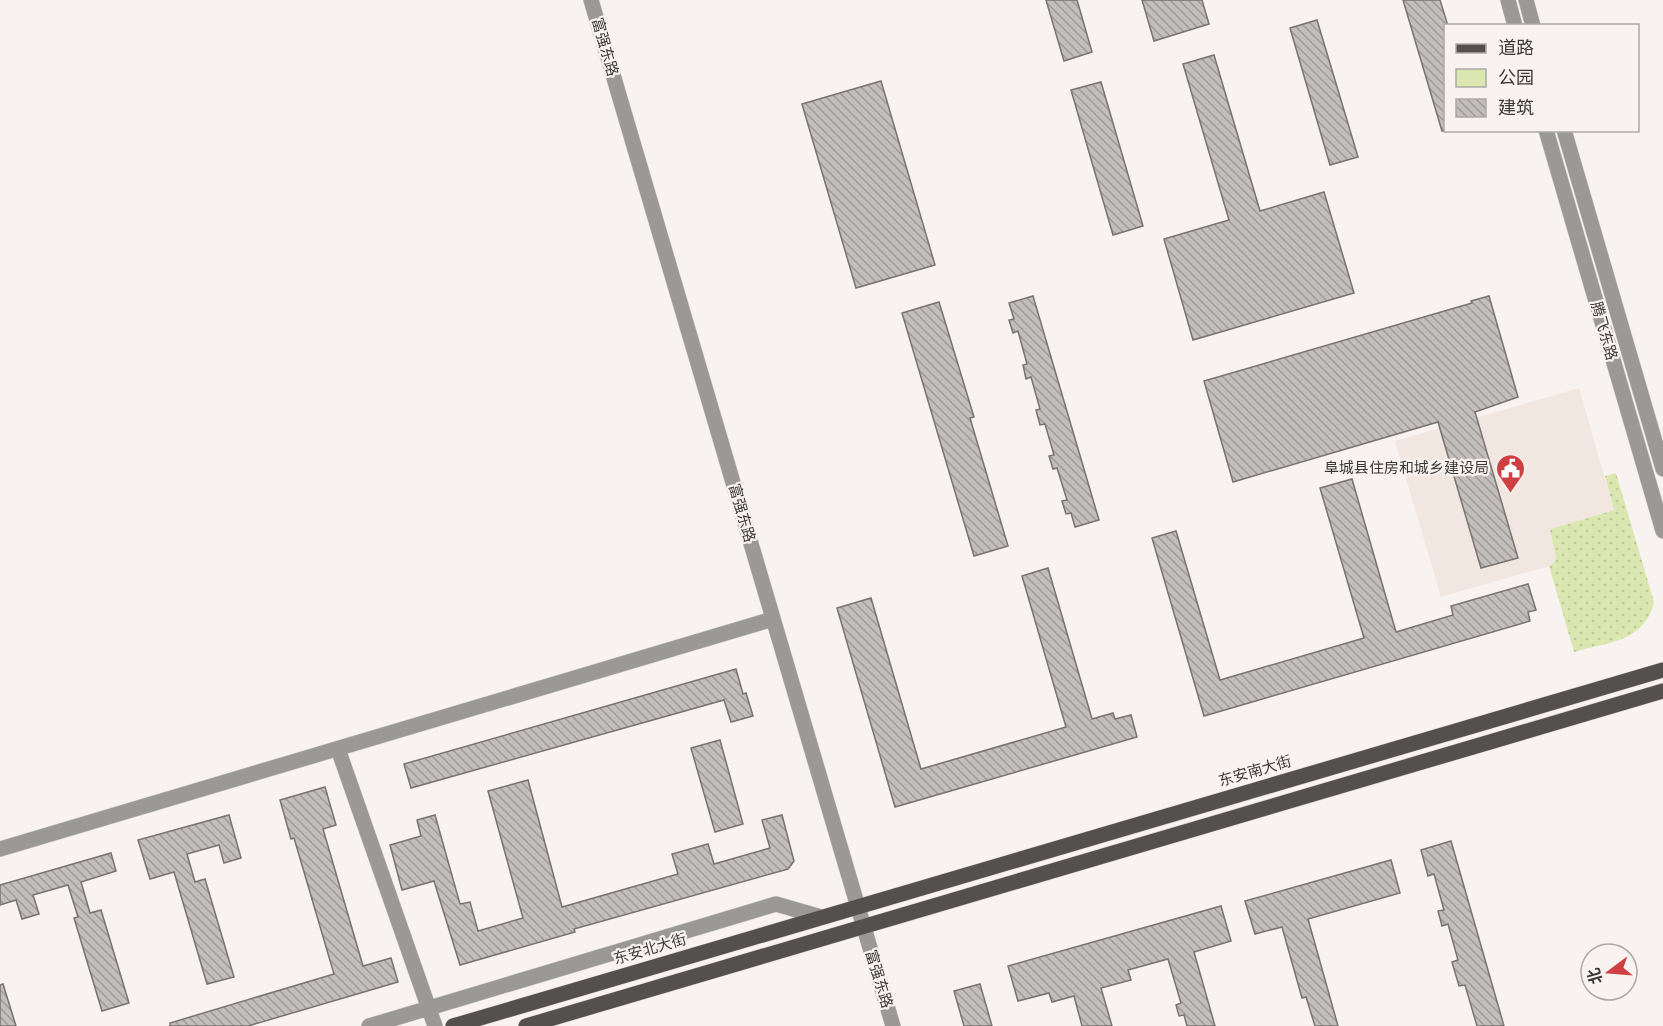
<svg xmlns="http://www.w3.org/2000/svg" width="1663" height="1026" font-family="'Varela Round','Noto Sans SC',sans-serif">
<style>
.built{fill:#f2e6e0}
.green{fill:url(#green-dots)}
.building{fill:url(#building-back-hatch);stroke:#777371;stroke-width:1.5}
.lines{fill:none;stroke-linecap:round;stroke-linejoin:round}
.minor-casing{stroke:#d2cecb;stroke-width:16}
.major-casing{stroke:#d2cecb;stroke-width:16}
.minor{stroke:#9b9998;stroke-width:15}
.major{stroke:#53504d;stroke-width:15}
.labels{text-anchor:middle;stroke-width:4.5;stroke-linejoin:round;paint-order:stroke}
.street-label{font-size:15px;fill:#3b3938;stroke:#f8f3f0}
.poi-label{font-size:15px;fill:#3b3938;stroke:#f8f3f0;text-anchor:end}
</style>
<defs>
<pattern id="green-dots" width="8" height="8" patternUnits="userSpaceOnUse" patternTransform="scale(1.5)"><rect width="8" height="8" fill="#dbe7b0"/><path d="M2 2h.1M6 6h.1" fill="none" stroke="#bdc798" stroke-width="1.8" stroke-linecap="round"/></pattern>
<pattern id="building-back-hatch" width="6" height="6" patternUnits="userSpaceOnUse" patternTransform="scale(1.5)"><rect width="6" height="6" fill="#c2bebb"/><path d="M-1 5l2 2M0 0l6 6M5-1l2 2" fill="none" stroke="#9f9b99"/></pattern>
</defs>
<rect width="100%" height="100%" fill="#f8f3f0"/>
<path class="built" d="M1579,388L1614,510L1554,528L1550,532L1556,558L1555,562L1549,566L1441,597L1395,441Z"/>
<path class="green" d="M1616,473L1654,602C1645,642 1608,642 1574,652L1549,566L1555,562L1556,558L1550,531L1554,528L1614,510L1605,476Z"/>
<path class="building" d="M1046,0H1077L1092,52L1064,61Z
M1142,0H1202L1209,24L1154,41Z
M1403,0H1440L1448,26H1446V130L1442,131Z
M1317,20L1358,157L1330,165L1290,28Z
M1214,55L1260,211L1324,192L1354,293L1193,340L1164,239L1229,220L1183,64Z
M881,81L935,265L856,288L802,104Z
M1101,82L1143,226L1113,235L1071,90Z
M1033,296L1099,520L1075,527L1071,513L1066,514L1062,501L1067,500L1057,468L1053,469L1049,456L1054,455L1045,424L1040,425L1036,410L1040,409L1031,377L1026,379L1023,365L1027,364L1018,331L1013,333L1009,320L1014,319L1009,303Z
M1489,296L1518,397L1475,412L1518,558L1481,568L1438,422L1233,482L1204,381L1472,303L1471,301Z
M939,302L974,417L970,418L1008,546L974,556L902,313Z
M1352,479L1396,632L1453,615L1451,606L1528,584L1536,610L1528,612L1530,621L1204,716L1152,538L1176,531L1220,680L1364,638L1320,488Z
M1048,568L1092,719L1113,713L1115,719L1131,715L1137,737L895,807L837,608L871,598L921,769L1066,727L1022,576Z
M736,669L743,694L746,693L753,716L731,722L724,700L411,788L404,764Z
M720,740L743,824L715,832L691,748Z
M528,780L562,907L678,874L672,854L708,844L714,864L770,848L762,820L782,815L794,861L788,869L574,929L575,932L460,965L434,881L402,890L390,845L421,836L417,820L435,815L460,904L470,902L478,931L523,918L488,791Z
M325,787L336,825L323,829L363,966L391,958L398,982L248,1026H170V1023L334,974L294,838L291,839L280,800Z
M229,815L241,858L224,863L219,845L187,854L195,882L205,879L234,977L207,984L174,872L150,879L138,840Z
M1451,841L1504,1026H1477L1465,985L1459,986L1452,962L1458,960L1448,924L1442,926L1438,911L1444,910L1434,874L1428,876L1421,850Z
M111,853L116,871L81,882L90,913L101,910L129,1003L102,1011L74,918L78,917L68,885L33,895L39,914L22,919L16,900L0,905V885Z
M1391,860L1400,893L1308,919L1338,1026H1315L1306,997L1302,998L1282,927L1255,934L1245,901Z
M1221,906L1231,941L1194,952L1215,1026H1187L1184,1015L1179,1016L1176,1005L1181,1003L1168,959L1128,970L1131,980L1101,988L1112,1026H1082L1074,996L1052,1002L1049,993L1018,1001L1008,966Z
M3,984L16,1026H0V985Z
M980,984L992,1026H964L954,991Z"/>
<g class="lines">
<defs>
<path id="minor" d="M591,0L893,1026
M1508,0L1515,26
M1526,0L1533,26
M1546,130L1663,531
M1564,130L1663,469
M338,749L435,1026
M0,849L773,619
M369,1026L776,904L821,917"/>
<path id="major" d="M453,1026L1663,670
M526,1026L1663,691"/>
</defs>
<use href="#minor" class="minor-casing"/>
<use href="#major" class="major-casing"/>
<use href="#minor" class="minor"/>
<use href="#major" class="major"/>
</g>
<defs>
<symbol id="civic-pin" viewBox="-11 -11 22 30"><path d="M0 17L-7.5 6A9.5 9.5 0 1 1 7.5 6Z" fill="#cf4043" stroke="#f8f3f0"/><path d="M-.6-6.5H3V-4.5H.6V-3L4-1V1h2V6H-6V1h2V-1L-.6-3ZM-1.2 2.5V6h2.4V2.5Z" fill="#fff"/></symbol>
</defs>
<g fill-rule="evenodd">
<use href="#civic-pin" x="1494" y="452" width="33" height="45"/>
</g>
<g class="labels">
<g class="street-label">
<text transform="translate(605 47) rotate(74)" y="5">富强东路</text>
<text transform="translate(1604 331) rotate(74)" y="5">腾飞东路</text>
<text transform="translate(742 513) rotate(74)" y="5">富强东路</text>
<text transform="translate(1255 771) rotate(-16)" y="5">东安南大街</text>
<text transform="translate(650 949) rotate(-16)" y="5">东安北大街</text>
<text transform="translate(879 979) rotate(73)" y="5">富强东路</text>
</g>
<g class="poi-label">
<text x="1489" y="473">阜城县住房和城乡建设局</text>
</g>
</g>
<rect x="1444" y="24" width="195" height="108" fill="#f8f3f0" stroke="#aca9a6" stroke-width="1.5"/>
<rect x="1456" y="44" width="30" height="9" fill="#53504d" stroke="#aca9a6" stroke-width="1.5"/>
<text x="1498" y="54" font-size="18" fill="#3b3938">道路</text>
<rect x="1456" y="69" width="30" height="18" fill="#dbe7b0" stroke="#aca9a6" stroke-width="1.5"/>
<text x="1498" y="84" font-size="18" fill="#3b3938">公园</text>
<rect x="1456" y="99" width="30" height="18" fill="url(#building-back-hatch)" stroke="#aca9a6" stroke-width="1.5"/>
<text x="1498" y="114" font-size="18" fill="#3b3938">建筑</text>
<g transform="translate(1609 972) rotate(254)"><circle r="28" fill="#f8f3f0" stroke="#aca9a6" stroke-width="1.5"/>
<path d="M0-4.5L10 22L0 15L-10 22Z" fill="#cf4043"/>
<text y="-9" font-size="16" font-weight="bold" text-anchor="middle" fill="#3b3938">北</text>
</g>
</svg>
